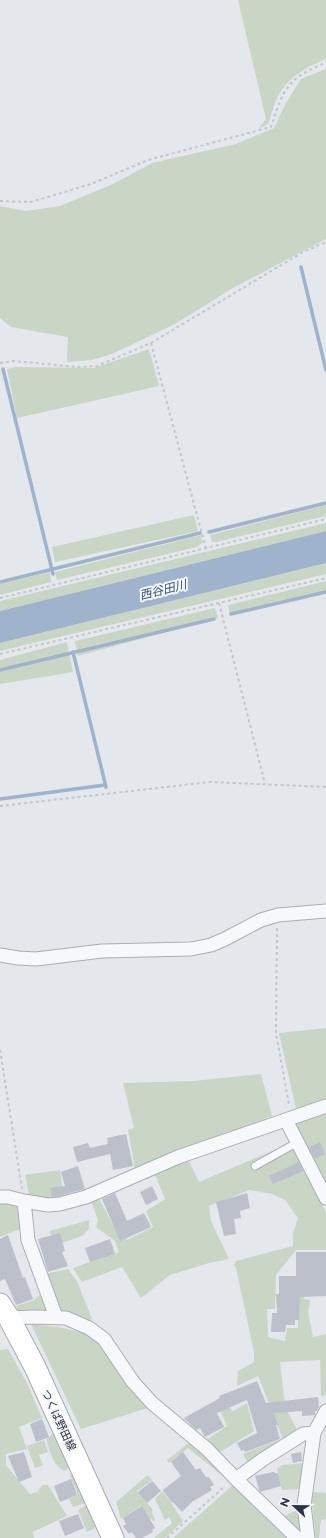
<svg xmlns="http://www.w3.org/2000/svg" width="326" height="1538" font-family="Montserrat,'Noto Sans JP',sans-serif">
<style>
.green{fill:#c9d6c5}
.water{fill:#9fb4cc}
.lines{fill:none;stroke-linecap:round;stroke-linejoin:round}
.stream{stroke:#9fb4cc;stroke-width:3.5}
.building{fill:#bbc0ca}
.service-casing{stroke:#a9aeb7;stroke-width:9}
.minor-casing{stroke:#a9aeb7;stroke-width:15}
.primary-casing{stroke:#a3abb8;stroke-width:23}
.path{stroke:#c2c5cb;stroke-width:2;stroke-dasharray:3 3;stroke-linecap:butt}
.service{stroke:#f7f8fa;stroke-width:7}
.minor{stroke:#f7f8fa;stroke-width:13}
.primary{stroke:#fff;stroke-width:21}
.labels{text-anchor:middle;stroke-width:4;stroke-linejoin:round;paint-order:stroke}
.street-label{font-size:11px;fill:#2b3445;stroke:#f4f6f9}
.water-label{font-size:12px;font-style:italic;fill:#34527a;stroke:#f4f6f9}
</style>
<rect width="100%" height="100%" fill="#e4e7ec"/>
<path class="green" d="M238,0H326V59C307,67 290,76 279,94C274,102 272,114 268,124L258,129L266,119Z
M326,69V239L233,288L175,324L112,354L92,360L67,362L68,337L11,327L0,318V206L26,211L60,206L113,184L152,163L236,144L274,128L286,103L301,79Z
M149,349L159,386L17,418L7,369L16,367L94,368Z
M326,505V516L216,542H212L210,535Z
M194,515L198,531L55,562L52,547Z
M326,523V531L0,611V601Z
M201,535L202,543L197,547L57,580L55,572Z
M326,563V574L0,651V643Z
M50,572L51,582L0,595V584Z
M326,581V592L230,615L228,605Z
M215,608L218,618L78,656L75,641Z
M67,642L73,672L0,684V660Z
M326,1028V1100L296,1109L279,1033Z
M261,1074L272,1116L135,1169L128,1130L134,1128L123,1083L194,1081Z
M326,1111V1186L296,1129L299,1118Z
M291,1143L326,1212V1250H296L276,1275L275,1309H267L268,1337L285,1341L287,1328H298V1294H304V1299L310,1300L308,1312L313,1337L326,1334V1395L321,1396L320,1360L280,1362L284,1398L288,1413L298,1431L248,1464L243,1454L260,1447L283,1439L258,1376L237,1386L238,1371L254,1362V1352L236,1268L234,1265L236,1261L293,1246V1233L298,1218L285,1200L272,1194L249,1190L209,1206L211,1221L229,1259L209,1263L170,1275L141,1298L122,1267L82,1282L73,1268L119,1252L115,1241L96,1227L98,1220L91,1201L99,1199L113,1225H118L127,1240L153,1227L146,1211L165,1199L155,1174L188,1159L199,1182Z
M60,1170L64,1198L50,1199L29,1195L25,1175Z
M0,1201L22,1204L25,1227L0,1237Z
M89,1220V1229L82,1236L59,1244L52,1241L50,1231Z
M68,1269L77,1281L92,1319L86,1321L59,1313L45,1274Z
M41,1294L45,1296L49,1313L19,1312L16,1306L34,1300Z
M31,1324L59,1327L87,1334L100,1342L148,1408L81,1429Z
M8,1349L27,1383L42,1418L19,1427L27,1449L6,1454V1465L30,1494L37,1492L42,1485H48L67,1516L33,1532L34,1538H0V1350Z
M247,1403L254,1431L220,1452L205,1441L227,1426L220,1410L228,1406L233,1411Z
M53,1434L69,1466L66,1471C53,1468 50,1450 46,1439Z
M44,1440L48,1452L39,1455L43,1465L35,1468L27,1446Z
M190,1442L223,1471L219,1473L188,1448L169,1463L167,1460Z
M304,1463L301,1489L282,1490L277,1469L282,1465Z
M73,1474L88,1502L73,1507L69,1499L78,1495L70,1476Z
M148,1475L152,1480L137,1491L153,1510L152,1512L155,1520L153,1521L151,1519H149L141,1506L121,1519L116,1502Z
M233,1485L291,1538H173Z
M163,1491L183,1521L165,1538H154L172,1523L169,1517L165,1520L155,1499Z
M312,1492L326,1493V1519L321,1520L319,1538H316L311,1497Z
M87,1505L97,1527L87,1532L78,1510Z
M301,1508L304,1528L299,1531L282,1517Z"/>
<path class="water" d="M326,531V563L0,643V611Z"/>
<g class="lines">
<path class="stream" d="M301,267L326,370
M3,369L53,574
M209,532L326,503
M0,582L200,533
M231,614L326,592
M73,652L106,787
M0,670L214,619
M0,799L105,785"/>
</g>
<path class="building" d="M126,1134L133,1166L113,1170L110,1154L77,1162L73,1147L88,1143L90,1148L108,1144L107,1138Z
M320,1142L325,1154L315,1159L309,1147Z
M299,1162L303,1171L273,1184L269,1176Z
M78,1166L85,1189L59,1196L52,1197L50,1188L65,1186L61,1172Z
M152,1186L158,1199L146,1205L140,1192Z
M115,1193L127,1221L144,1213L151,1227L120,1241L102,1199Z
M247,1193L250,1208L240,1211L241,1218L234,1219L236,1234L224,1236L216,1202Z
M60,1233L65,1251L62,1252L68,1266L48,1272L38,1239Z
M8,1235L23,1278L25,1277L33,1299L16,1305L5,1279L0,1281V1239Z
M110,1239L115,1254L90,1262L85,1248Z
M296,1252H326V1296L300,1297L299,1320H295V1325H286L285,1332H271L272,1313H277L276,1294H279V1276H296Z
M257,1381L266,1403L318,1397L319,1407L317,1411H315V1415L302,1416V1411L274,1413L278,1425H276L280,1439L245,1452L244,1450L241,1451L237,1443L257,1433L247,1400L217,1413L224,1427L205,1437L200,1428L196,1430L184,1418L220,1398L219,1396Z
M42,1419L49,1437L36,1442L30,1424Z
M24,1452L32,1477L19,1482L8,1456Z
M183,1452L196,1470L200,1468L206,1477H209L214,1485L210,1487L212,1490L192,1502L182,1512L173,1502L172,1503L163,1490L181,1476L171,1462Z
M301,1452L302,1461L293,1463L291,1454Z
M273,1472L278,1474L281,1486L260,1492L255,1476Z
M71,1479L77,1495L60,1502L54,1486Z
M152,1481L161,1491L147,1503L138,1492Z
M142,1506L155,1528L152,1530L153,1532L142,1538H136L132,1532L129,1534L123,1526L126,1524L123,1518Z
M78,1514L84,1528L65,1536L59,1521Z"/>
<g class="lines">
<defs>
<path id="service" d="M255,1166L298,1142"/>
<path id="minor" d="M0,955L18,958L36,959L102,951L191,949L211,945L225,939L261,920L278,915L326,911
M286,1120L326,1198
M0,1197H8L24,1201L48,1205L60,1204L86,1197L178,1157L326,1106
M24,1201L28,1240L56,1317
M9,1318L34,1317L66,1318L89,1328L104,1339L133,1382L152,1403L207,1449L236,1479L297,1538
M236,1479L262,1460L303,1434L314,1433
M308,1538L304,1505L314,1433L326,1411"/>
<path id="primary" d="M0,1304L9,1318L35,1367L113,1538"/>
</defs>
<use href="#service" class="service-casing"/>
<use href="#minor" class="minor-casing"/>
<use href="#primary" class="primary-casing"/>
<path class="path" d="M0,201L31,202L91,184L148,160L271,127C277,110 282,88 298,77C306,71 317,67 326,62
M151,343L206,549
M0,363L14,361L76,367L97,366L151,343L303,252L326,242
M0,598L326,519
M219,603L265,784
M0,654L326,578
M0,806L210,782L326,787
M277,928L276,1033L289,1105
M0,1050L22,1189
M167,1538L225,1486"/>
<use href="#service" class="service"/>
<use href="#minor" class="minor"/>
<use href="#primary" class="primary"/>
</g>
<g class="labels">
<g class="street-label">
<text transform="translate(59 1420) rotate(65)" y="4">つくば野田線</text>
</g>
<g class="water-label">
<text transform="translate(163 590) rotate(-14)" y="4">西谷田川</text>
</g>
</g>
<g transform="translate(294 1506) rotate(292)" stroke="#f4f6f9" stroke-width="3" paint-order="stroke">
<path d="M0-3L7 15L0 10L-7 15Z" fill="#2b3445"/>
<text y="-6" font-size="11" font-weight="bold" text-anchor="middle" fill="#2b3445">N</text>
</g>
</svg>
